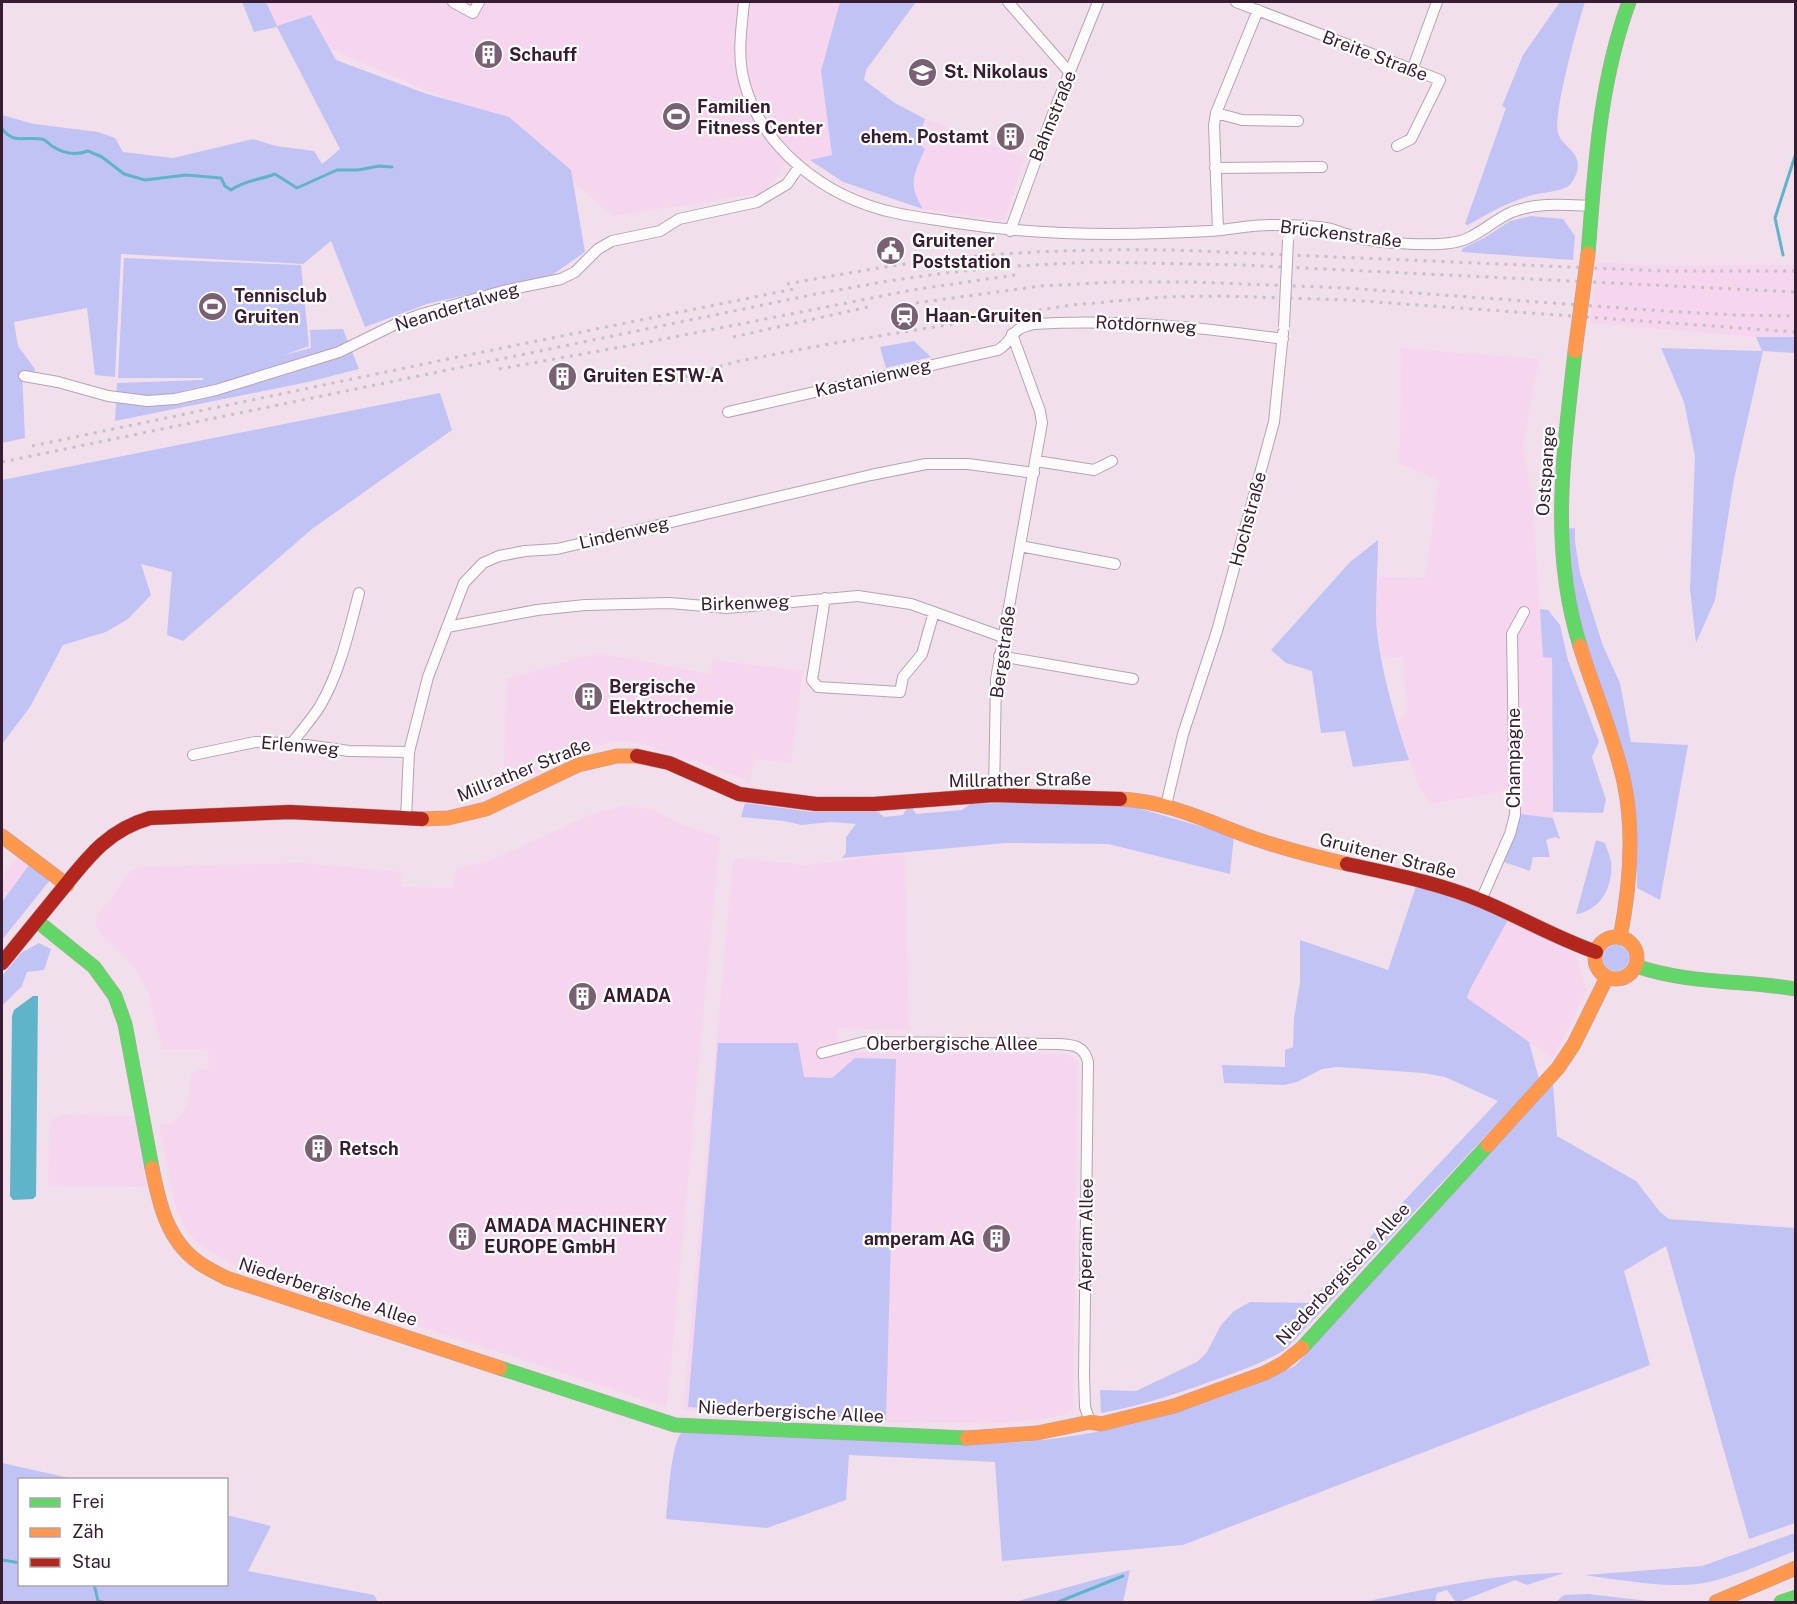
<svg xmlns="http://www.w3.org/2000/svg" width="1797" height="1604" font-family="'Public Sans',sans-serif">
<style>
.built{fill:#f6d5ee}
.green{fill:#c2c3f5}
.water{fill:#5fb4ca}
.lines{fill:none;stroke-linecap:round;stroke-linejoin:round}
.stream{stroke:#5fb4ca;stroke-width:3}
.street-casing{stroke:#b7a2b2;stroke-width:12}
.fast-casing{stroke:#b7a2b2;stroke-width:15}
.slow-casing{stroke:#b7a2b2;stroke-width:15}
.jam-casing{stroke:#b7a2b2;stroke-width:15}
.street{stroke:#fdfafc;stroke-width:10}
.fast{stroke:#63d668;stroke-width:14}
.slow{stroke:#ff974d;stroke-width:14}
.jam{stroke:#b3261e;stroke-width:14}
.rail{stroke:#c6c1c5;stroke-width:3;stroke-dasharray:3 6;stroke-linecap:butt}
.street-bridge-casing{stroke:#b7a2b2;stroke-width:12;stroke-linecap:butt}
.slow-bridge-casing{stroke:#b7a2b2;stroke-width:15;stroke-linecap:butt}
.street-bridge{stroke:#fdfafc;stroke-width:10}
.slow-bridge{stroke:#ff974d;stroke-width:14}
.labels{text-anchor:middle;stroke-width:4.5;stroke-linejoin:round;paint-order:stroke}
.poi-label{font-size:18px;font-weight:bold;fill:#381d32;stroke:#fff;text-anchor:start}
.street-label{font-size:18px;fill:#381d32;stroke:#fff}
</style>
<rect width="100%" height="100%" fill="#f1e0ec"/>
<path class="built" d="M266,2H840L821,71L832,155L782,166L780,174L763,193L613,216L505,124L277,26Z
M925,119L1025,158L1004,221L923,209L913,193L914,175L925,149L917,142Z
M1598,262L1663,266L1795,265V337H1756L1590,323Z
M1401,348L1539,359L1523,445L1532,496L1543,657H1552L1553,818L1520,814V797L1506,791L1429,804L1417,781L1397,724L1407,710L1403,657L1382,658L1376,616L1378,577L1425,578L1439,480L1398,463L1400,444Z
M598,653L710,674L713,660L803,671L791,763L754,759L750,782L695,760L689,761L638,742L614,741L588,749L503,790L507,679Z
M624,806L650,809L680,824L720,837L667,1407L392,1317V1303L380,1300L375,1310L230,1263L197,1243L184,1226L175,1205L159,1124H171L182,1115L188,1105L190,1082L193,1072L200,1069H209L208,1050L162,1049L148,991L133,966L99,932L95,924L99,914L131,871L142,867L302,863L401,872V887L454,888L455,869L492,860L592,814Z
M905,853L909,1030L838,1028L837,1052L1066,1054L1078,1060L1073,1409L1066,1415L1033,1420L991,1423L891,1422L683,1410L733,858L806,865Z
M18,856L29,865L2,902V876Z
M1508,920L1575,954L1587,990L1553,1059L1467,999L1470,989Z
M63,1115L135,1116L147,1187L48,1186L50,1120Z"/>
<path class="green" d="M242,2H266L277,26L311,15L336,60L427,94L509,117L571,170L585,252L552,275L427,304L365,327L331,241L303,264L121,254L115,377L95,375L87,308L14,322L18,346L35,369L34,372H22L25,438L2,443V115L34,124L98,132L115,138L123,152L173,158L253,139L276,146L314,151L322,164L340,149L277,27L254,32Z
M840,2H916L866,70L864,80L895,103L925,119L917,142L925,149C914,175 907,183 923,209L843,182L810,160L832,155L821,71Z
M1560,2H1585C1578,24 1553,113 1558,133C1563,149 1582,150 1577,172C1575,177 1572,184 1567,187C1555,193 1538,192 1526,197C1505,204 1487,214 1468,225L1465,224L1506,108L1502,106L1523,55Z
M1531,216L1563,219L1575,236L1573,260L1461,252L1463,248L1484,238L1510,221Z
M124,258L301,265L309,346L284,355L311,348L310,330L343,329L359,369L308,382L115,421L117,383L202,380L204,378H118Z
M1756,337H1795V353L1763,351L1734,479L1715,600L1696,643L1690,589L1695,456L1684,402L1661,348L1762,351Z
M914,341L931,357L886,368L880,347Z
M440,393L452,430L312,529L183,641L167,635L172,572L141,564L151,595L128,619L106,632L63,645L30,707L2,744V480Z
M1575,528V542L1580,573L1603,646L1620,683L1631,742L1688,745L1660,900L1637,888L1636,827L1573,598L1566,529Z
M1378,540C1378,565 1376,590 1376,615C1377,658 1395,719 1409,760L1353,767L1345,731L1321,733L1312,671L1286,663L1271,650L1350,562Z
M1540,609L1548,610L1560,625L1568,660L1599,742L1592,757L1606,800L1603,813L1553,812L1552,658L1543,657Z
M1030,802L1134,807L1234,836L1230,874L1108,844L1006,843L842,858L846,853V837L856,824L831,822L801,825L784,821L741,817L745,803L813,812H878L884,817L903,815L907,808H912L916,814L962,810L970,804Z
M1520,814L1553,818L1560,839L1555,837L1546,840L1550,857H1533L1530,871L1504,862L1515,834Z
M1596,840L1605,843C1607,849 1610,856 1611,862C1614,886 1600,911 1576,914Z
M29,865L50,880L2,940V902Z
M1416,886L1479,906L1508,920L1470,989L1467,998L1529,1042L1539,1079L1286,1349C1267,1361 1247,1368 1226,1376C1185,1391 1145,1405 1101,1413L1100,1390L1136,1391L1197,1362L1207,1352L1221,1325L1234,1311L1250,1302L1308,1303L1498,1101L1445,1077L1423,1073L1337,1067L1322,1069L1297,1082L1284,1085L1224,1083L1222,1065L1285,1067V1050L1293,1047L1294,1018L1300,982V940L1388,970Z
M39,943L51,949L44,970L27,972L22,986L2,1006V976L21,953Z
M1603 958a13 13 0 1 1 26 0a13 13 0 1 1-26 0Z
M718,1043H798L804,1077L832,1078L855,1058L896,1059L886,1420L688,1407Z
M1553,1084L1557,1136L1636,1181L1660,1212L1669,1219L1795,1228V1523L1749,1539L1666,1246L1624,1271L1650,1365L1183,1545L1002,1561L995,1462L849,1455L846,1500L767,1528L666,1519C668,1501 671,1442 682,1432L967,1444C1080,1445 1194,1414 1295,1366Z
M2,1463L74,1479L20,1480V1584H226L227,1515L271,1526L248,1571L374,1595L378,1602H2Z
M1795,1533V1551C1767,1562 1738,1575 1709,1582C1677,1590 1618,1580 1585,1575L1702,1566Z
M1130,1570L1123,1602H1014Z
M1564,1573L1527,1585L1515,1580L1459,1602H1456L1447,1590L1437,1593L1435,1602H1363C1429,1589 1496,1573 1564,1573Z
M1588,1594L1658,1602H1556L1564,1595Z"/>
<path class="water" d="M33,996H38L36,1196L33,1199L13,1200L10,1196L12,1016L14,1010Z"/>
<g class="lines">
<path class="stream" d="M2,129C15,145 25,136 41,139C45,139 49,144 52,146C64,154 75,156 88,151L102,157L124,174L145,180L186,175L221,178L225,186L231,190C245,180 260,180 275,174L297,188L337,170H358L379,166L392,167
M1783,255L1775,218L1796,153
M2,1560L20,1563
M94,1584L98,1601L103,1602
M1058,1602L1123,1576"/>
<defs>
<path id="street" d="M453,2L473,13L479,2
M744,2C742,24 738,49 742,72C756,146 825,198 896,213C914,217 932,219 950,222C1021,233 1090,236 1161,233C1181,232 1201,232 1221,230C1238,228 1254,225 1271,225C1289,225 1308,225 1326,228C1336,230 1345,234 1355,237C1374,243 1430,246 1450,243C1474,241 1491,221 1512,212C1537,202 1566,205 1592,206
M1008,2L1070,73
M1236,2L1440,80L1411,139L1397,146
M1412,70L1437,2
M1216,113L1242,120L1298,121
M1215,168L1322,167
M1218,230L1214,125L1216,113L1258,10
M1010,231L1054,111L1098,2
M24,376L58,382L108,396L147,401L175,399L216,390L339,352L400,322L422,314L503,291L561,279L575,272L598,249L612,241L660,231L679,219L757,202L787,184L799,167
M728,412L998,350C1016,339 1008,329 1034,324C1118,319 1200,327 1283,339
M1036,461L1094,470L1112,461
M1020,546L1115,564
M825,598L812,680L818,687L900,692L903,677L922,654L934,612
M447,627L537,610L585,605L670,603L727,608L858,596L911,604L1003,637
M999,656L1133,679
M292,743C301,731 312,719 320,706C340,672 349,631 359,593
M193,755L255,742L292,743L349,751L409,752
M994,795L996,679L1042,423L1040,411L1012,334
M1166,805L1183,734L1217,631L1274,422L1283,333
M406,819L409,752L428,677L464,583L483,563L499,556L525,551L557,549L871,475L926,464H968L1034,473
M1481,900L1510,834L1515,815L1512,634L1524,612
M822,1053L864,1042L1057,1044C1073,1045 1084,1045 1088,1062L1084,1375L1085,1407L1090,1422"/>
<path id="fast" d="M1588,254C1595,168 1599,84 1629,2
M1575,351C1564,452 1549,547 1580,646
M37,921L94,967L115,996L125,1024L152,1168
M1636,966C1688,984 1742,980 1796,989
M1302,1348L1488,1145
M500,1368L675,1425L967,1438
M1781,1602L1796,1597"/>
<path id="slow" d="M1580,646C1594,692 1614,736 1624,782C1635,834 1630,887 1620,938
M1120,799C1167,801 1209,822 1253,838C1284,849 1316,857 1347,864
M422,819L448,818L486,809L578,765L617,756H637
M2,836L67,885
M1595 958a21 21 0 1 1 42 0a21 21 0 1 1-42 0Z
M1488,1145L1558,1068L1574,1044L1607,977
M152,1168C159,1203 167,1240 198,1262C206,1268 217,1273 226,1278L500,1368
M967,1438L1037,1433L1090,1422L1101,1424L1174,1406L1265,1373L1282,1364L1302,1348
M1716,1602L1796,1568"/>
<path id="jam" d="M637,756L669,763L739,794L816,804H874L994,795L1120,799
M1347,864C1392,874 1439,883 1482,901C1520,917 1556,938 1596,952
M2,963C20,941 38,919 55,898C84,863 104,831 150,818L290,812L422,819"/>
</defs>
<use href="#street" class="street-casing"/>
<use href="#fast" class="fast-casing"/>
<use href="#slow" class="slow-casing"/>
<use href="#jam" class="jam-casing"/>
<use href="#street" class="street"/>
<use href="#fast" class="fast"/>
<use href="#slow" class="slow"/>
<use href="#jam" class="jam"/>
<path class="rail" d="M787,284C837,275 886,266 936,260C1015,251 1094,249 1173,250L1663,271H1796
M916,303L1041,286L1115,282H1193L1346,288L1649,310L1735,315L1796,316
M733,337L868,307
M499,369L649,342L912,290L1015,275
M659,384L739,361L835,343L1071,305L1163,297L1221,296L1348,300L1796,332
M32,446L448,359L799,288
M2,462L816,294L888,281L945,273L1015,266L1093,262L1242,265L1796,292"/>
<defs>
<path id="street-bridge" d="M1284,327L1288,240"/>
<path id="slow-bridge" d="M1575,351L1588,254"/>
</defs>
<use href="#street-bridge" class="street-bridge-casing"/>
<use href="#slow-bridge" class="slow-bridge-casing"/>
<use href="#street-bridge" class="street-bridge"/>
<use href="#slow-bridge" class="slow-bridge"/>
</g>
<defs>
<symbol id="building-disc" viewBox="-11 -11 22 22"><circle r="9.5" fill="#796173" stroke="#fff"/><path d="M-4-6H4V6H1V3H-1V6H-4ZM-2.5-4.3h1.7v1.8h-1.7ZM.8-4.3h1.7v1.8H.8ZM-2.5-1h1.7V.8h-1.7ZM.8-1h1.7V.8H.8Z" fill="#fff"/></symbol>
<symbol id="school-disc" viewBox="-11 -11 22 22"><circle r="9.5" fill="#796173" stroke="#fff"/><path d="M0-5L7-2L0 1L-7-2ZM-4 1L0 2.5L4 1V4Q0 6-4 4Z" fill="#fff"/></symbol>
<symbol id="stadium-disc" viewBox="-11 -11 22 22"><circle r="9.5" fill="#796173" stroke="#fff"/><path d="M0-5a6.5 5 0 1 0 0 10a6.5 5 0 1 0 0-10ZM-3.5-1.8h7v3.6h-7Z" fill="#fff"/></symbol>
<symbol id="civic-disc" viewBox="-11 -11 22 22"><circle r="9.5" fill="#796173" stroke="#fff"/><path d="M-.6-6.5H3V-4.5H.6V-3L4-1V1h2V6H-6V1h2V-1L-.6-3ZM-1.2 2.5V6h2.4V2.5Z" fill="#fff"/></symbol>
<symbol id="station-disc" viewBox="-11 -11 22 22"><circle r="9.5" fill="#796173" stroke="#fff"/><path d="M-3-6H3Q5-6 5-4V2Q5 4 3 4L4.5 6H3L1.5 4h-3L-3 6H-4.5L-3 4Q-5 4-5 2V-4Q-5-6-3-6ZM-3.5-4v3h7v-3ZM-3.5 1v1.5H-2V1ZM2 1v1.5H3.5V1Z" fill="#fff"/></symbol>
</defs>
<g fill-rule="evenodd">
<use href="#building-disc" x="472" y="38" width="33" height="33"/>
<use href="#school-disc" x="906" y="56" width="33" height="33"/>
<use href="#stadium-disc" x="660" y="100" width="33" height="33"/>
<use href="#building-disc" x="994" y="120" width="33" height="33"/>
<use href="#civic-disc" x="874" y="234" width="33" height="33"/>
<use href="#stadium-disc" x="196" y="290" width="33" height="33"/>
<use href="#station-disc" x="888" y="300" width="33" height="33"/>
<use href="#building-disc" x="546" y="360" width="33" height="33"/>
<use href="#building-disc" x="572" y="680" width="33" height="33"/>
<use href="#building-disc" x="566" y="980" width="33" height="33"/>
<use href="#building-disc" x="302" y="1132" width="33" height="33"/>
<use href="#building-disc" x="446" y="1220" width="33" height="33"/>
<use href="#building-disc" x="980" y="1222" width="33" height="33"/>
</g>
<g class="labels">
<g class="poi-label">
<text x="509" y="61">Schauff</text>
<text x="944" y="78">St. Nikolaus</text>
<text x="697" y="113">Familien<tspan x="697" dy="21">Fitness Center</tspan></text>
<text x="989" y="143" text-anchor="end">ehem. Postamt</text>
<text x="912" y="247">Gruitener<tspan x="912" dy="21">Poststation</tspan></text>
<text x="234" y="302">Tennisclub<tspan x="234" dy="21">Gruiten</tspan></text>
<text x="925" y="322">Haan-Gruiten</text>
<text x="583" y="382">Gruiten ESTW-A</text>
<text x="609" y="693">Bergische<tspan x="609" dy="21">Elektrochemie</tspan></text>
<text x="603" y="1002">AMADA</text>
<text x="339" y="1155">Retsch</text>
<text x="484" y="1232">AMADA MACHINERY<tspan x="484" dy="21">EUROPE GmbH</tspan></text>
<text x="975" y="1245" text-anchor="end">amperam AG</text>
</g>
<g class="street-label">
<text transform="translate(1375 56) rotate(21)" y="6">Breite Straße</text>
<text transform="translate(1053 116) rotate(-68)" y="6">Bahnstraße</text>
<text transform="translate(1341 234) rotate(7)" y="6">Brückenstraße</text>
<text transform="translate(457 307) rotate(-17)" y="6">Neandertalweg</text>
<text transform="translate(1146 325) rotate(3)" y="6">Rotdornweg</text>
<text transform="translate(873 378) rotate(-13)" y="6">Kastanienweg</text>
<text transform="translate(1546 471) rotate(-86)" y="6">Ostspange</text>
<text transform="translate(1248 519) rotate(-75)" y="6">Hochstraße</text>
<text transform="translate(624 533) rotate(-13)" y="6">Lindenweg</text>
<text transform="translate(745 603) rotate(-2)" y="6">Birkenweg</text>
<text transform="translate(1003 652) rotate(-82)" y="6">Bergstraße</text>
<text transform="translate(300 746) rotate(5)" y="6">Erlenweg</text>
<text transform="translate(1514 758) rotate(-90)" y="6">Champagne</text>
<text transform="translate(524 770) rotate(-22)" y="6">Millrather Straße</text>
<text transform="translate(1020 780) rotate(-1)" y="6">Millrather Straße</text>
<text transform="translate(1388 856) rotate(14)" y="6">Gruitener Straße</text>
<text x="952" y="1050">Oberbergische Allee</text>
<text transform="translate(1086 1235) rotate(-89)" y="6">Aperam Allee</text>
<text transform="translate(1343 1274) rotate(-47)" y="6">Niederbergische Allee</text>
<text transform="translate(328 1292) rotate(18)" y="6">Niederbergische Allee</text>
<text transform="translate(791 1412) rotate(3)" y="6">Niederbergische Allee</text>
</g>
</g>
<rect width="1797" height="1604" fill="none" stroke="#381d32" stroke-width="6"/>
<rect x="18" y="1478" width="210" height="108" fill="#ffffff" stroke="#afa5ad" stroke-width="1.5"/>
<rect x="30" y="1498" width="30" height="9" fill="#63d668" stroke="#afa5ad" stroke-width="1.5"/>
<text x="72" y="1508" font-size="18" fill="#381d32">Frei</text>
<rect x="30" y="1528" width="30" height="9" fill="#ff974d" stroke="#afa5ad" stroke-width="1.5"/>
<text x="72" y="1538" font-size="18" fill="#381d32">Zäh</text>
<rect x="30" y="1558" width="30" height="9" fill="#b3261e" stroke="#afa5ad" stroke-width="1.5"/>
<text x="72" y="1568" font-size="18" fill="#381d32">Stau</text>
</svg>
